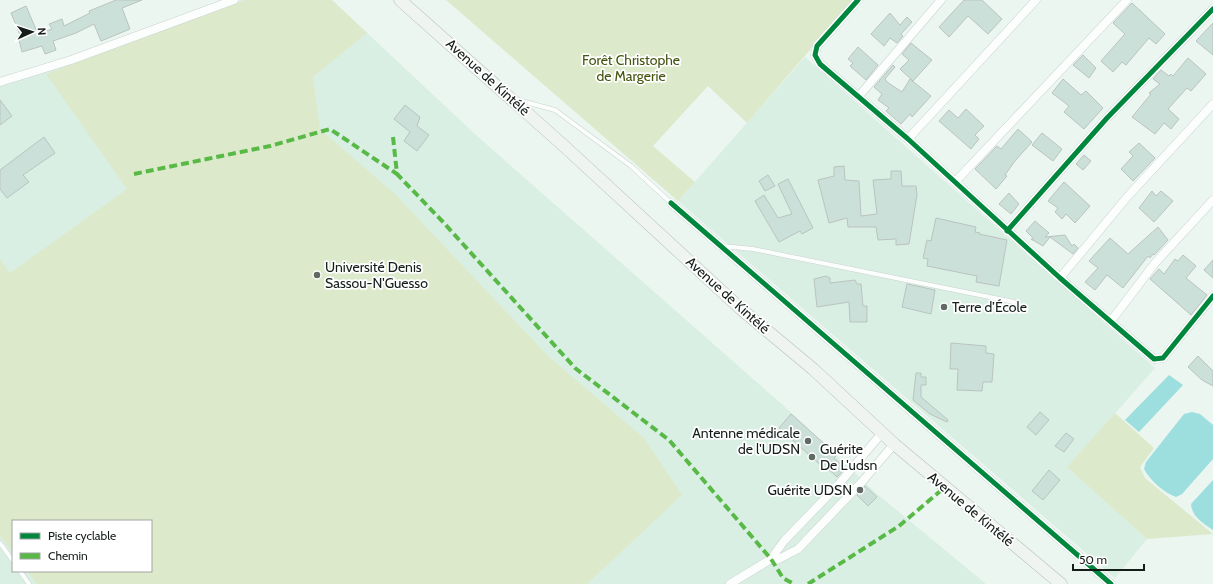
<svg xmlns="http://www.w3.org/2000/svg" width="1213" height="584" font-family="Cabin,sans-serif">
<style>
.built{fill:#daefe4;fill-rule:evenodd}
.green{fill:#dceacb}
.water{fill:#9ddedf}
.building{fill:#cce0da;stroke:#bac3bf}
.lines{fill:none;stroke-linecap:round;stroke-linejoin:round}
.service-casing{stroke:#cad3ce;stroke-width:5}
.minor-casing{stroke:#cad3ce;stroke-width:9}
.primary-casing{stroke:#b4c0b5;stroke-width:13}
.service{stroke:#fcfefd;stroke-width:4}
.minor{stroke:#fcfefd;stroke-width:8}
.primary{stroke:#eff4f0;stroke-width:12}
.quiet{stroke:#58b947;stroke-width:4;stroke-dasharray:8 4;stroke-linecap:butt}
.cycleway-casing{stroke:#fff;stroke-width:8}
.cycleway{stroke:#00873e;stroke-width:5}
.poi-dot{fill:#606964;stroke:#fff;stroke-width:1.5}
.labels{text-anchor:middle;stroke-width:3.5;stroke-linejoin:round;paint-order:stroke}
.park-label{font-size:14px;fill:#44540f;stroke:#fff}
.street-label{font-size:14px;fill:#151d19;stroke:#fff}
.poi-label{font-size:14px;fill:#151d19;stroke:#fff;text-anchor:start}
</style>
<rect width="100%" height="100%" fill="#ebf6f0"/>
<path class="built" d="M241,0H332L476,135L793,414L876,493L986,584H0V83ZM13,521H151V571H13Z
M805,57L1155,368L1068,467L1147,539L1115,578L678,201Z"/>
<path class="green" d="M245,0H332L367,33L313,77L320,129L395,194L549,357L644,438L682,495L587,584H37L27,571H151V521H13V553L0,536V259L10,273L127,189L46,74Z
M446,0H853L747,123L708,86L653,146L695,182L678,201Z
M1115,413L1154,448L1140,467L1145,478L1213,534L1147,539L1067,467Z"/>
<path class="water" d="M1169,375L1183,385L1139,432L1125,420Z
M1192,412L1200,414L1213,425V459L1182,494L1176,497C1164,493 1150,480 1144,469L1146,462L1184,414Z
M1213,480V530C1203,523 1192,517 1191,504Z"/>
<path class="building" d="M116,0H142L122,8L130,29L101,41L94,24L76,33L53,41L56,50L45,54L42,46L22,52L18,36L20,35L11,13L26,6L38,34L52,29L49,24L62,19L64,26L90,13L89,11Z
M964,0H982L1002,19L988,34L968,16L949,37L939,27Z
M1132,3L1165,34L1156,44L1149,38L1126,65L1122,62L1113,72L1101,61L1125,34L1113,23Z
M890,13L900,25L907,17L912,22L901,34L903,36L897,43L890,38L884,46L871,34Z
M1213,23V55L1196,41Z
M911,43L932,60L913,81L900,69L909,60L902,54Z
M858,47L878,65L866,80L850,66L853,63L848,59Z
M1083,55L1096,68L1089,78L1073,65Z
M1188,58L1206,74L1191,91L1187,88L1168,109L1179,119L1171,129L1164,123L1155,134L1132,117L1151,94L1149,93L1160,84L1153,79L1161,70L1169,76L1171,74L1173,76Z
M893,65L895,67L885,79L887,82L902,92L910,79L931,96L912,117L910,114L901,124L886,111L889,108L878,100L882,94L874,87Z
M1063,79L1081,95L1086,91L1103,108L1084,129L1064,112L1069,106L1052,93Z
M0,100L12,116L0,125Z
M405,105L420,117L417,126L429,135L417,151L404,141L410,132L394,119Z
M966,109L984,126L975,135L979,139L971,149L939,121L949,110L958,118Z
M1018,129L1032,142L1015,161L1005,175L1007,176L996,189L975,169L997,146L1001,149Z
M1042,133L1062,149L1053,161L1032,145Z
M44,137L55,153L23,175L29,182L7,198L0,189V170Z
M1139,143L1155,158L1133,181L1121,169L1133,156L1129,152Z
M1084,155L1091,161L1083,170L1076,164Z
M844,166L845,180L859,181L861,216L877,214L873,180L891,179V171H901L902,186H916L917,195L909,244L896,245V239L878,240L876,227H848L847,218L829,223L818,180L834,176V167Z
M768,175L775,186L765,191L759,181Z
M788,179L813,228L802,234L800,231L779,242L755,201L764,195L778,218L792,214L778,184Z
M1064,182L1090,206L1075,223L1066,214L1062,219L1055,212L1058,208L1048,201Z
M1152,191L1156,196L1161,191L1173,201L1154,222L1139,208Z
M1009,193L1019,204L1011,214L999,204Z
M936,218L976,227L975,232L980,233L979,234L1007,240L999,286L976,282L977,276L927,266L928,259L923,258L927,240L931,241Z
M1035,221L1049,233L1045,237L1065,235L1072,246L1074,244L1078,248L1073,254L1050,237L1043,246L1031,239H1034L1026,231Z
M1158,227L1168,240L1154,255L1153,254L1150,258L1148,256L1123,288L1107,275L1095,290L1085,282L1098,268L1089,261L1110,238L1128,254Z
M1183,255L1196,266L1186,278L1207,295L1191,315L1150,279L1159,269L1164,274L1175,259L1178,261Z
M1213,260V278L1204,270Z
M826,276L830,278V283L855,280L857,284H861L863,306H867V322H850L849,302L817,307L814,279Z
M907,284L935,290L931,314L902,307Z
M951,343L986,346V353L994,354L992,382H983L982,391L957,390L958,369H950Z
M1198,356L1213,371V386L1202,380L1188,367Z
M916,373H921V377H926V385H921V397L948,420L947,422L930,414L913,400Z
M1040,412L1049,420L1036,435L1027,427Z
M791,414L837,455L834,458L845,468L837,477L826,467L825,469L779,428Z
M1066,433L1074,439L1064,452L1055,446Z
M1049,470L1060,480L1043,500L1032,491Z
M865,486L877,497L868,506L857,495Z"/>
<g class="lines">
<defs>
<path id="service" d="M518,100L555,110L631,166L671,203
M722,246L753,249L1014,302
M0,543L13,561
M20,571L29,584"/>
<path id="minor" d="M858,0L817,46L815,55L820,64L908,139L1060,278L1154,359L1163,358L1213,296
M0,82L71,60L234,0
M859,96L941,0
M908,139L1036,0
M955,182L1127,0
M671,203L1111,584
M1007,231L1107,118L1213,9
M1060,278L1128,196L1213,104
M1111,321L1155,263L1213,200
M771,559L775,561L798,549L861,483L894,444
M730,584L771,559L784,541L838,485L882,433"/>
<path id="primary" d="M400,0L564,146L741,309L813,369L894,444L1061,584"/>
</defs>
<use href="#service" class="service-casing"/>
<use href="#minor" class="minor-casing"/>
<use href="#primary" class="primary-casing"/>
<use href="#service" class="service"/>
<use href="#minor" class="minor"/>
<use href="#primary" class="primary"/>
<path class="quiet" d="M393,137L397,174L443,222L575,368L669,440L771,559L783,578L794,584
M134,174L270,146L330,129L397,174
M808,584L899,526L945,487"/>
<defs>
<path id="cycleway" d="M858,0L817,46L815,55L820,64L908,139L1060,278L1154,359L1163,358L1213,296
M671,203L1111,584
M1007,231L1107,118L1213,9"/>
</defs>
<use href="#cycleway" class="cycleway-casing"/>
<use href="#cycleway" class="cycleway"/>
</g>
<g class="poi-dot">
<circle cx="317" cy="275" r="4"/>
<circle cx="944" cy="307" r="4"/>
<circle cx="808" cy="441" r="4"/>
<circle cx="812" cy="457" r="4"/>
<circle cx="860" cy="490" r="4"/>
</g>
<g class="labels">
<g class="park-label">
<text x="631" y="65">Forêt Christophe<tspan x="631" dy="16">de Margerie</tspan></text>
</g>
<g class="street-label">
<text transform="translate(488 77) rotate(42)" y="5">Avenue de Kintélé</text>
<text transform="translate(728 295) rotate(42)" y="5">Avenue de Kintélé</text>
<text transform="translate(971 509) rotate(40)" y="5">Avenue de Kintélé</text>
</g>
<g class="poi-label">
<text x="325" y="272">Université Denis<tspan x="325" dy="16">Sassou-N'Guesso</tspan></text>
<text x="952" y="312">Terre d’École</text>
<text x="800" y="438" text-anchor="end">Antenne médicale<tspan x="800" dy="16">de l'UDSN</tspan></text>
<text x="820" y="454">Guérite<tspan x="820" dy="16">De L'udsn</tspan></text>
<text x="852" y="495" text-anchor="end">Guérite UDSN</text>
</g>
</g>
<rect x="12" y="520" width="140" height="52" fill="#ffffff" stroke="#a1a5a3"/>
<rect x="20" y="533" width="20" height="6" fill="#00873e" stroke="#a1a5a3"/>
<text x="48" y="540" font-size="12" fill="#151d19">Piste cyclable</text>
<rect x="20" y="553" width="20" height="6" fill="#58b947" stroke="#a1a5a3"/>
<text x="48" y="560" font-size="12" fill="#151d19">Chemin</text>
<g transform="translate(32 32) rotate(87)" stroke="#ffffff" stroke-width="3" paint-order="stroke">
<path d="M0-3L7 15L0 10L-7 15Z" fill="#151d19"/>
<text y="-6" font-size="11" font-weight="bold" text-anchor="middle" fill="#151d19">N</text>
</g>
<path d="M1073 564v6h71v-6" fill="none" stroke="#151d19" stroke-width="2"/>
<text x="1079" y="564" font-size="12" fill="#151d19" stroke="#ffffff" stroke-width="3" paint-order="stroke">50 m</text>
</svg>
